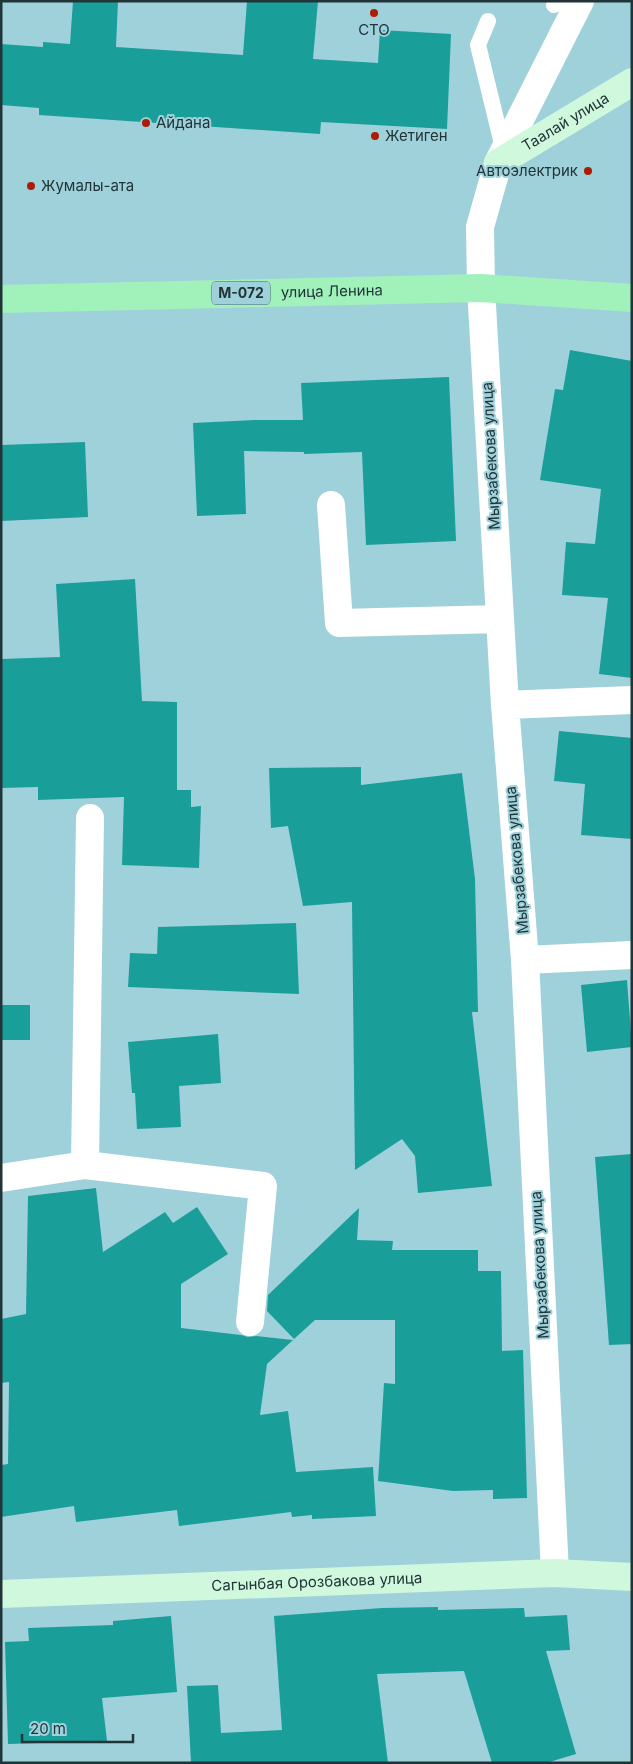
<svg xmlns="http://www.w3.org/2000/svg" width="633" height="1764" font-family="Inter,sans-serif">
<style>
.building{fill:#1a9e9a}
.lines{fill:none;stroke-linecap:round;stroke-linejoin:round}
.lane{stroke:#fff;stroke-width:16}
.street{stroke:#fff;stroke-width:28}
.secondary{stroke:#d0f8dd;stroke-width:28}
.primary{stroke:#a1f1bb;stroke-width:28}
.poi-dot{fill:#ac1d05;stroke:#9fd1db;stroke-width:2}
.labels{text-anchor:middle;stroke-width:4;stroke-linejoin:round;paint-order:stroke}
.shield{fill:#9fd1db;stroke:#47646a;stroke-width:1}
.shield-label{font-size:14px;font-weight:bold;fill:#213539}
.poi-label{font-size:15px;fill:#213539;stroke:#9fd1db;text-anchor:start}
.street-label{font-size:15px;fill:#213539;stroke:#9fd1db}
</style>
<rect width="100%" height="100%" fill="#9fd1db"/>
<path class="building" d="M73,1H118L116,47L243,55L247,1H318L313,59L378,63L380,30L451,34L447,129L321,122L320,134L39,115V108L1,105V44L43,47V42L70,44Z
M570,350L632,361V678L599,674L608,598L562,595L566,542L595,544L601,489L540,480L555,389L563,390Z
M449,377L456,541L366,545L362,452L304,454V452L244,451L246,514L197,516L193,423L255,420H303L301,383Z
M85,442L88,517L1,521V445Z
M135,579L142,701L177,702V790H191V807L201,806L199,868L122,865L124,797L38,800V787L1,788V659L60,657L56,584Z
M559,731L632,738V839L581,835L585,784L554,781Z
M361,767V785L462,773L475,879L478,1012H472L492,1186L418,1193L415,1156L402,1139L355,1170L352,902L303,906L288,826L271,828L269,768Z
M296,923L299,994L128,987L130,953L157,954L158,927Z
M627,980L632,1047L587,1052L581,985Z
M1,1005H30V1040H1Z
M218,1034L221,1083L179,1086L181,1127L137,1129L135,1093H132L128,1042Z
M632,1154V1344L609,1345L595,1157Z
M96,1188L103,1252L165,1212L173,1223L197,1207L228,1254L181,1284V1328L241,1335L248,1337L256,1336L293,1340L267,1364L260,1415L288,1411L296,1472L373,1467L376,1516L312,1519V1515L292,1517L291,1512L179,1526L177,1510L76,1522L74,1506L1,1517V1465L8,1464L9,1382L1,1383V1319L26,1314L28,1196Z
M359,1208L357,1240L393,1241L392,1250H478V1271H501L502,1351L523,1350L527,1498L493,1499V1490L453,1491L378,1481L384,1383L395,1384V1320H315L294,1339L267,1311L268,1295Z
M438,1607V1610L524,1608L525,1617L567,1615L570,1650L546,1651L576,1754L546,1763H492L464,1671L377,1674L388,1763H191L187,1686L218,1685L221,1733L282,1730L274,1616L382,1608Z
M171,1616L177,1692L102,1698L107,1741L8,1744L5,1642L29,1641L28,1628L113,1625V1621Z"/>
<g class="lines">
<path class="lane" d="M554,5L556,1
M488,21L478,45L504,152"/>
<path class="street" d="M331,505L339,623L500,619
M505,705L632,700
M525,960L632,955
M85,1165L263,1186L250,1322
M1,1178L85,1165L90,818
M555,1573L525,960L505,705L481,288L480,227L498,163L580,1"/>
<g class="secondary">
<path id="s1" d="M498,163L632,82"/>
<path id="s2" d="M1,1594L555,1573L632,1577"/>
</g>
<path class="primary" id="s3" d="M1,299L481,288L632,298"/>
</g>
<g class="poi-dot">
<circle cx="374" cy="13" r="5"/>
<circle cx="146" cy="123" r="5"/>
<circle cx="375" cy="136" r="5"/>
<circle cx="588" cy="171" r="5"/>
<circle cx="31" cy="186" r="5"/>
</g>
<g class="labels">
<rect class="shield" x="212" y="281.5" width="58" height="23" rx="4"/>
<g class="shield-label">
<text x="241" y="298">М-072</text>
</g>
<g class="poi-label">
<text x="374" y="35" text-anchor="middle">СТО</text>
<text x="156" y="128">Айдана</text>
<text x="385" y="141">Жетиген</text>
<text x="578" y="176" text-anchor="end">Автоэлектрик</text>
<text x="41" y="191">Жумалы-ата</text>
</g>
<g class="street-label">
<text dy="5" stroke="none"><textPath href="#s1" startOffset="79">Таалай улица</textPath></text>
<text dy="5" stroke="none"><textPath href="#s3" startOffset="331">улица Ленина</textPath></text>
<text transform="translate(491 456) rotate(-93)" y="5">Мырзабекова улица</text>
<text transform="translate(517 860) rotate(-95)" y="5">Мырзабекова улица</text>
<text transform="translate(540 1265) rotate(-93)" y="5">Мырзабекова улица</text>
<text dy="5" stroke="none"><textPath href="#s2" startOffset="316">Сагынбая Орозбакова улица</textPath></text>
</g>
</g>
<rect width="633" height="1764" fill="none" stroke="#213539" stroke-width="5"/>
<path d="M22 1734v8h111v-8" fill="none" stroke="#213539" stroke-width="2.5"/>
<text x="30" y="1734" font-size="15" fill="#213539" stroke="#9fd1db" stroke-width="4" paint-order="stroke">20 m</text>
</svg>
